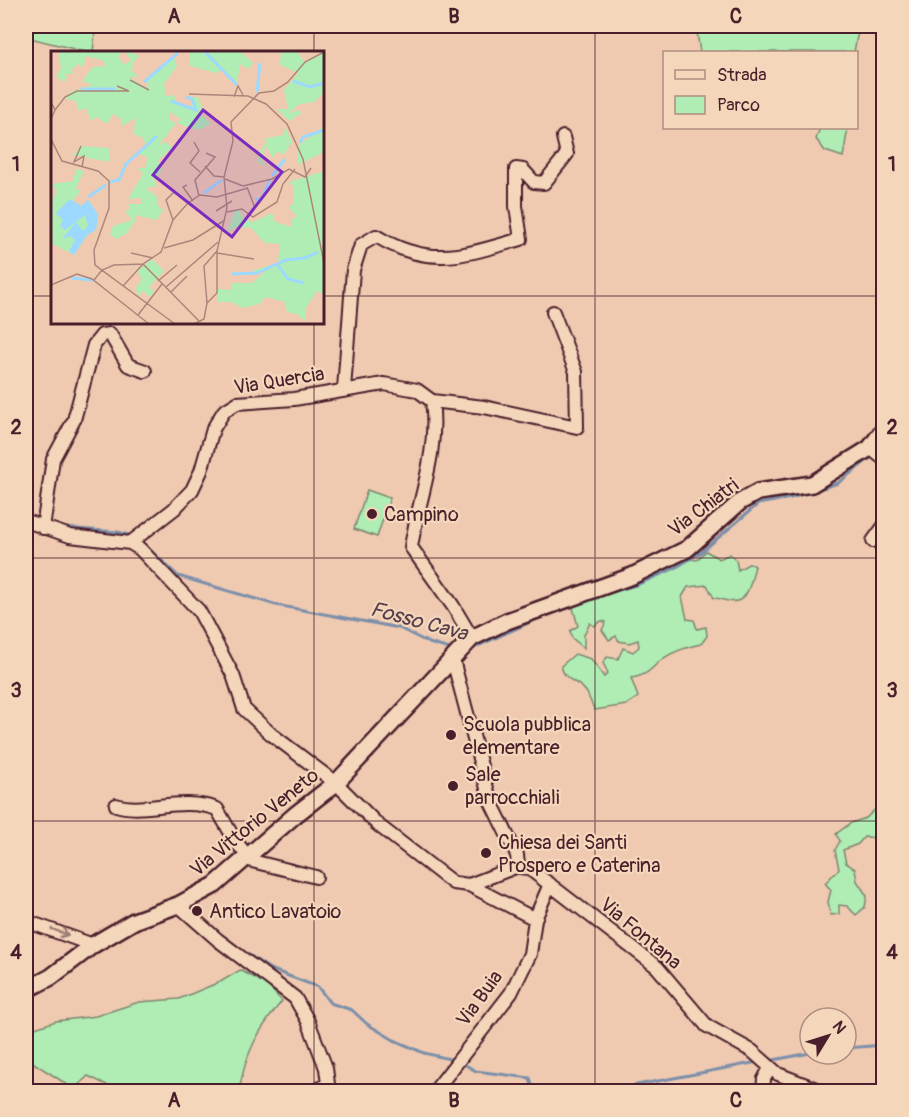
<svg xmlns="http://www.w3.org/2000/svg" width="909" height="1117" font-family="Pangolin,sans-serif">
<style>
.green{fill:#afedb4;stroke:#7c8670;stroke-width:1.5}
.lines{fill:none;stroke-linecap:round;stroke-linejoin:round}
.stream{stroke:#7c8faa;stroke-width:3}
.minor-casing{stroke:#4a1f2b;stroke-width:16}
.tertiary-casing{stroke:#4a1f2b;stroke-width:20}
.minor{stroke:#f4d7bb;stroke-width:12}
.tertiary{stroke:#f4d7bb;stroke-width:15}
.oneway{stroke:#9f7b73}
.grid{fill:none;stroke:#4a1f2b;stroke-width:1.5;stroke-opacity:0.55}
.poi-dot{fill:#4a1f2b;stroke:#f4d7bb;stroke-width:2}
.labels{text-anchor:middle;stroke-width:4.5;stroke-linejoin:round;paint-order:stroke}
.street-label{font-size:20px;fill:#4a1f2b;stroke:#f4d7bb}
.poi-label{font-size:20px;fill:#4a1f2b;stroke:#f4d7bb;text-anchor:start}
.water-label{font-size:21px;font-style:italic;fill:#563b4b;stroke:#f4d7bb}
.inset-river{fill:none;stroke:#9dd9fe;stroke-width:3}
.inset-road{fill:none;stroke:#ad867b;stroke-width:1.5}
.view{fill:#7b2cbf;fill-opacity:0.15;stroke:#7b2cbf;stroke-width:3}
.inset-edge{fill:none;stroke:#4a1f2b;stroke-width:3}
.neatline{fill:none;stroke:#4a1f2b;stroke-width:2}
.grid-label{font-size:20px;text-anchor:middle;font-weight:bold;fill:#4a1f2b}
</style>
<rect width="100%" height="100%" fill="#efcab1"/>
<filter id="ink" filterUnits="userSpaceOnUse"><feTurbulence type="fractalNoise" baseFrequency=".0167" numOctaves="2"/><feDisplacementMap in="SourceGraphic" scale="12" xChannelSelector="R" yChannelSelector="G"/><feConvolveMatrix kernelMatrix="1 2 1 2 8 2 1 2 1" color-interpolation-filters="sRGB"/></filter>
<g filter="url(#ink)">
<path class="green" d="M26,26H108L95,32L93,52H86L26,37Z
M696,26H859L854,52H700Z
M820,128H848L843,157L825,151L816,139Z
M367,490L390,498L377,537L354,529Z
M706,551L719,559L730,554L736,560L738,570L750,563L755,566C751,580 749,606 728,601C723,600 720,598 714,598L707,585L688,587L682,597L687,619L694,620L697,629L706,627L707,636L701,644C687,647 671,652 660,661C650,670 646,676 631,678L638,697L626,705L595,710C591,704 590,699 587,693C579,680 565,683 561,666L575,654L591,659L604,677L608,673L603,663L607,657L618,659L623,648L633,652L639,647L638,640L629,643L619,641L616,636L609,640L602,630L606,622L601,621L594,626L590,623L584,635V648L572,638L570,631L578,626L572,604C611,591 649,579 684,558L697,560Z
M883,802V838L864,837L858,844L843,850L846,863L855,869L857,881L867,896L865,907L856,915L847,906L839,905V914L831,915L828,902L831,890L825,883L839,869L835,850L840,841L836,834L851,823L866,818Z
M240,970L266,984L282,1001C257,1032 246,1052 239,1091H110L107,1085L88,1076L74,1089L26,1058V1031L56,1021L96,1016L139,1002L179,999L222,981Z"/>
<g class="lines">
<path class="stream" d="M64,528L118,532L132,536
M140,540L178,576L276,605L399,628L429,643L453,650
M597,596L636,585L675,568L700,553L758,504L791,498L838,483L874,455
M465,652L548,614
M238,948L270,969L318,987L330,1003L352,1010L367,1024L394,1040L424,1053L454,1060
M846,1048L884,1045
M768,1061L810,1053
M460,1062L476,1071L530,1078L534,1092
M617,1092L637,1085L758,1062"/>
<defs>
<path id="minor" d="M344,389L353,270L361,245L376,236C430,269 465,255 521,239L516,206V169L523,170L534,182L544,183L567,154L563,137
M432,401C439,452 419,497 411,547L453,606L472,638
M870,448L884,459
M26,521L70,536L130,543L140,549L199,611L233,675L244,709L271,734L336,783L378,825L453,883L469,885L535,919
M43,528L53,459L74,420L94,345L102,335L110,334L128,365L145,371
M873,541L884,526
M130,543L174,509L192,490L201,471L213,429L224,411L237,403L294,399L384,384L417,390L432,401L484,407L577,427L576,372L553,312
M453,660L490,800L517,855L518,866
M116,805C144,814 180,796 217,809L236,842L252,861L316,877
M518,866L531,870L657,967L707,1026L752,1051L778,1074L824,1092
M469,885L518,866
M178,905L218,940L295,998L308,1021L326,1068L328,1084L314,1092
M26,921L93,945
M434,1092L511,993L530,954L535,919L550,884
M763,1092L764,1079L770,1068"/>
<path id="tertiary" d="M26,990L51,977L93,945L134,921L178,905L215,885L295,815L336,783L472,638L507,621L632,576L687,549L740,502L758,492L812,484L870,448L884,429"/>
</defs>
<use href="#minor" class="minor-casing"/>
<use href="#tertiary" class="tertiary-casing"/>
<use href="#minor" class="minor"/>
<use href="#tertiary" class="tertiary"/>
</g>
<defs><path id="oneway-shaft" d="M-6 0H5M1.5-3L5.5 0L1.5 3" fill="none" stroke-width="1.6" stroke-linecap="round" stroke-linejoin="round" transform="scale(1.5)"/></defs>
<use class="oneway" href="#oneway-shaft" transform="translate(60 932) rotate(20)"/>
</g>
<path class="grid" d="M314,26V52M595,26V1092M26,296H52M322,296H884M314,322V1092M26,558H884M26,821H884"/>
<g class="poi-dot">
<circle cx="372" cy="514" r="6"/>
<circle cx="451" cy="735" r="6"/>
<circle cx="453" cy="786" r="6"/>
<circle cx="486" cy="853" r="6"/>
<circle cx="197" cy="911" r="6"/>
</g>
<g class="labels">
<g class="street-label">
<text transform="translate(279 380) rotate(-9)" y="7">Via Quercia</text>
<text transform="translate(703 507) rotate(-37)" y="7">Via Chiatri</text>
<text transform="translate(254 822) rotate(-39)" y="7">Via Vittorio Veneto</text>
<text transform="translate(641 933) rotate(40)" y="7">Via Fontana</text>
<text transform="translate(479 998) rotate(-54)" y="7">Via Buia</text>
</g>
<g class="poi-label">
<text x="384" y="521">Campino</text>
<text x="463" y="731">Scuola pubblica<tspan x="463" dy="23">elementare</tspan></text>
<text x="465" y="781">Sale<tspan x="465" dy="23">parrocchiali</tspan></text>
<text x="498" y="849">Chiesa dei Santi<tspan x="498" dy="23">Prospero e Caterina</tspan></text>
<text x="209" y="918">Antico Lavatoio</text>
</g>
<g class="water-label">
<text transform="translate(419 621) rotate(15)" y="7">Fosso Cava</text>
</g>
</g>
<g transform="translate(51 51)">
<rect width="273" height="273" fill="#efcab1"/>
<path d="M8,0H73L67,5L73,14L80,9L73,0L83,2L88,5L82,12L81,20L88,26H78L96,37L98,25L123,7L126,15L113,33L115,45L123,44L125,53L134,56L141,54L142,46H147L152,59L147,60L160,73L147,79L134,75L126,72L130,68L119,61L118,69L125,72L108,94L115,91L121,96L107,110L111,120L103,128L106,135L95,137L106,146L107,154L114,161L111,160L106,169L84,164L85,169L76,182L65,188L59,183L62,175L81,169L74,160L79,158L77,153H90V147L77,148L92,123L87,117H95L96,106L87,103L95,95L92,87L83,83L84,67L71,75L70,68L62,63L56,73L46,66L40,70L35,57L28,60L25,50L15,48L19,41L42,34L31,30L42,16L54,15L53,10L35,5L32,16L27,13L20,19L22,23H14L16,27L13,31L5,25L10,18ZM138,0H204L190,1L202,12L197,18L189,13L186,34L172,18L165,22L139,15ZM230,0H246L253,11L273,0V42L263,51L249,53L241,59L237,63L246,59L251,62L238,70L226,58H237L233,39L247,22L229,14ZM273,75V101L246,114V96ZM235,77L241,91L233,103L226,101L222,107L215,95L209,109L214,114H210L207,111L208,101L216,91L213,88L232,84ZM30,95L58,97L59,111L22,104ZM25,118L33,120L24,139L29,138L28,142L22,149L30,155L37,149L47,163L45,179L36,184L23,204L0,192V151L6,141L1,133L22,130ZM273,120V243L266,240L254,258L255,271L246,263L236,261L234,251L215,246L208,253L191,257L180,251H167V238L181,239V232H201L216,219L201,224L203,219L231,211L227,209L229,193L214,192L200,177L185,176L176,181L184,160L188,159L193,168L202,171L221,162L224,171L241,176V168L246,165L238,157L243,151V136L238,131ZM101,208L113,220L98,236L103,240L99,246L92,240L87,245L85,237L91,228L86,220Z" fill="#afedb4"/>
<path d="M19,148L30,155L37,149L47,163L45,179L36,184L23,204L18,200L24,189L19,185L11,188L25,171L32,180L37,175L34,164L14,179L9,175L12,169L5,162Z" fill="#9dd9fe"/>
<path class="inset-river" d="M153,0L186,34M242,30L259,36L273,32M93,31L127,2M30,38H64M206,41L209,12M120,50L145,59L141,48L135,46M249,92L252,86L273,79M221,125L234,108M59,131L68,129L75,113L106,85M153,142L171,129M37,146L55,134M204,149L211,147L219,129M227,214L237,228L253,232M181,223L206,222L235,209L254,207L267,201M20,227L42,229"/>
<path class="inset-road" d="M36,0H64M79,29L98,39M138,43L197,45L215,53L236,73L252,108L273,212M183,46L187,35L192,44M0,51L4,59L0,68M4,59L14,46L26,40H78L66,35M0,88L11,110L47,120L58,130V157L43,199L44,214L124,273M143,91L148,100L139,112L149,121M30,95L23,111L33,105L31,116M154,115L163,125L173,126M174,128L192,135M136,134L132,136L142,150M192,135L221,128L238,118L254,126L260,117M196,136L204,157M148,145L144,129L164,106L155,102M165,160L181,150M176,161L191,158L202,166L226,151L232,133L244,118M122,169L115,149L124,140M113,197L142,189L174,169M80,202L102,207M166,202L203,208M43,229L51,219L63,214L92,213L148,270M107,230L126,214M0,234L26,223L41,228L98,273M72,235L92,213L110,201L122,169L137,152L149,144L166,146L197,137M115,236L167,191M120,241L136,225M156,252L153,215L166,200M87,264L111,233M143,273L153,268L156,252L166,242V200L176,157L173,126L182,90L180,71L208,42L223,40L237,31L254,11L273,1"/>
<path class="view" d="M152,59L231,121L181,186L102,124Z"/>
<rect width="273" height="273" class="inset-edge"/>
</g>
<rect width="909" height="1117" fill="none" stroke="#f4d7bb" stroke-width="66"/>
<rect x="663" y="51" width="195" height="78" fill="#f4d7bb" stroke="#b08d81" stroke-width="1.5"/>
<rect x="675" y="70" width="30" height="9" fill="#f4d7bb" stroke="#b08d81" stroke-width="1.5"/>
<text x="717" y="81" font-size="18" fill="#4a1f2b">Strada</text>
<rect x="675" y="96" width="30" height="18" fill="#afedb4" stroke="#b08d81" stroke-width="1.5"/>
<text x="717" y="111" font-size="18" fill="#4a1f2b">Parco</text>
<g transform="translate(828 1036) rotate(52)"><circle r="28" fill="#f4d7bb" stroke="#b08d81" stroke-width="1.5"/>
<path d="M0-4.5L10 22L0 15L-10 22Z" fill="#4a1f2b"/>
<text y="-9" font-size="16" font-weight="bold" text-anchor="middle" fill="#4a1f2b">N</text>
</g>
<rect x="33" y="33" width="843" height="1051" class="neatline"/>
<g class="grid-label">
<text x="174" y="23">A</text>
<text x="454" y="23">B</text>
<text x="736" y="23">C</text>
<text x="16" y="171">1</text>
<text x="892" y="171">1</text>
<text x="16" y="434">2</text>
<text x="892" y="434">2</text>
<text x="16" y="697">3</text>
<text x="892" y="697">3</text>
<text x="16" y="959">4</text>
<text x="892" y="959">4</text>
<text x="174" y="1107">A</text>
<text x="454" y="1107">B</text>
<text x="736" y="1107">C</text>
</g>
</svg>
